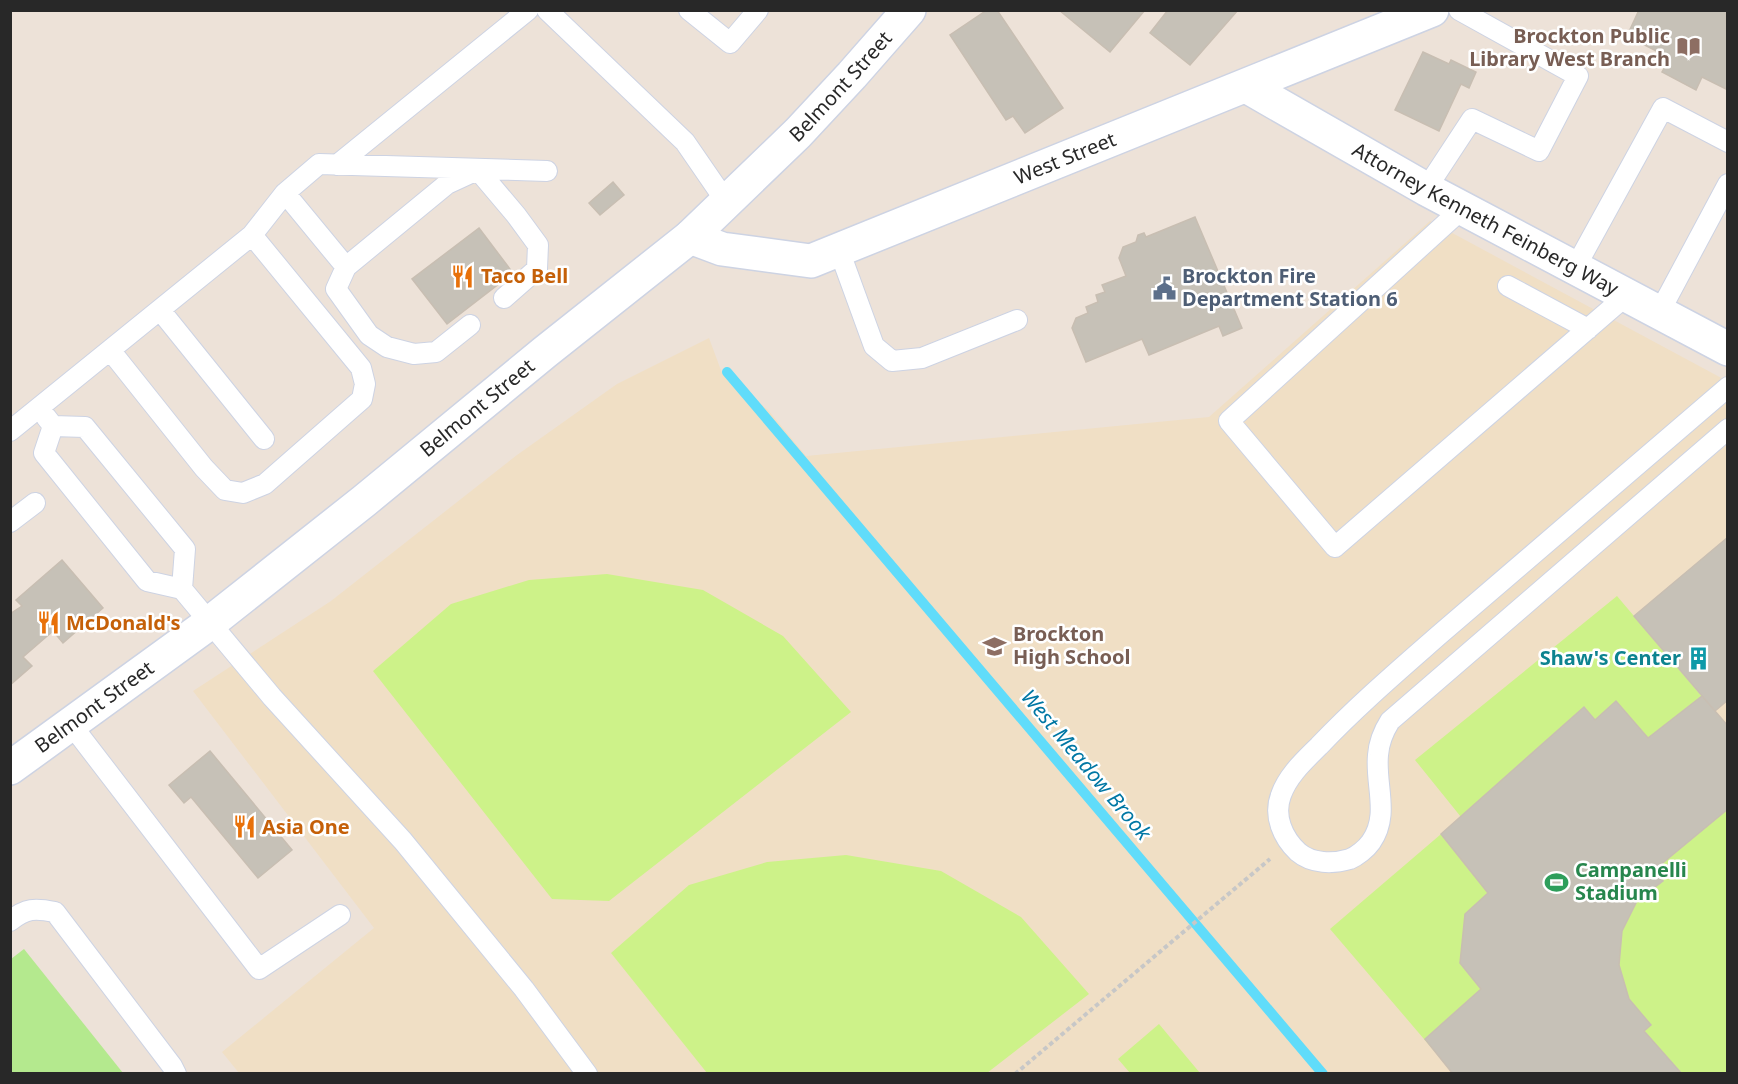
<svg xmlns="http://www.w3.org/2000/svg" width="1738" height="1084" font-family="'Noto Sans',sans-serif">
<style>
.education{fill:#f0dfc5}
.green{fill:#b4e98e}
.pitch{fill:#cdf289}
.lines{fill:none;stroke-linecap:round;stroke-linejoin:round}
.stream{stroke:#60dcfa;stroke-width:10}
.building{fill:#c6c1b7;stroke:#c8beb2;stroke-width:1.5}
.service-casing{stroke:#cdd3e3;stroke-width:22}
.minor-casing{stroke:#cdd3e3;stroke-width:36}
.tertiary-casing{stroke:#cdd3e3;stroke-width:36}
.secondary-casing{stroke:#cdd3e3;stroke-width:36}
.path{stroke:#c7c7c7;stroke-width:4;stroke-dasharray:4.5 3;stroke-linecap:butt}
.service{stroke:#fff;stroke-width:20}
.minor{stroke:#fff;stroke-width:33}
.tertiary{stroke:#fff;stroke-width:33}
.secondary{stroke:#fff;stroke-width:33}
.labels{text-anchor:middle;stroke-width:5;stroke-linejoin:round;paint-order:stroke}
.education-label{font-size:20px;font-weight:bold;fill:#785e54;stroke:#fff;text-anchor:end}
.street-label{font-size:20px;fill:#282828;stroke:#fff}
.food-label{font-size:20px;font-weight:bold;fill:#c56008;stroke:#fff;text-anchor:start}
.service-label{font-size:20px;font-weight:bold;fill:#4e5e75;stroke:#fff;text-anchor:start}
.culture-label{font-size:20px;font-weight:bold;fill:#0d838f;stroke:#fff;text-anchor:end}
.leisure-label{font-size:20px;font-weight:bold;fill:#27864d;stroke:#fff;text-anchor:start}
.water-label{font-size:21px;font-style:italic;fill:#0077a4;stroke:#fff}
</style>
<rect width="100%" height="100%" fill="#ede2d8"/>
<path class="education" d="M1430,221L1727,381V1073H239L222,1052L374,928L193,691L331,601L517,455L617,384L709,338L722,373L768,410L806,456L1209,417Z"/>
<path class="green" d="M24,949L123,1073H11V959Z"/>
<path class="pitch" d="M607,574L703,590L783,636L851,712L609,901L552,899L373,671L451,604L529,580Z
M1617,596L1727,726V1073H1453L1330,929L1461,817L1415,760Z
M846,855L941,871L1021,917L1089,994L987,1073H707L611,953L689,885L767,862Z
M1159,1024L1200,1073H1130L1118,1059Z"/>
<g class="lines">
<path class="stream" d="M727,372L1323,1074"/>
</g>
<path class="building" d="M987,10H997L1063,108L1025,133L1013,116L1006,120L950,35Z
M1059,10H1145L1110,52Z
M1168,10H1238L1190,65L1150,33Z
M1639,10H1726L1728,90L1702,77L1696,90L1662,72L1670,58L1627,36Z
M1423,52L1449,64L1451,60L1476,72L1469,88L1461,84L1439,131L1395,110Z
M613,182L624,195L600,215L589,203Z
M1195,217L1242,328L1223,336L1219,326L1149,355L1142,339L1086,362L1072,328L1076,318L1088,313L1086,307L1098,302L1096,295L1105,292L1102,285L1126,276L1119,258L1123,247L1136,242L1138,235L1144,233L1146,237Z
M479,228L513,273L447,324L412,279Z
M1728,537V700L1715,711L1634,616Z
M62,560L103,608L63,643L53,631L23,657L32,666L10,685V614L22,606L16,600Z
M1702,696L1728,726V809L1653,871L1663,881L1637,901L1622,931L1619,965L1629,999L1651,1025L1644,1031L1682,1074H1453L1425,1039L1481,989L1460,963L1465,914L1488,893L1441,834L1584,707L1595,720L1616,701L1648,738Z
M210,751L292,850L258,878L191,797L184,803L169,785Z"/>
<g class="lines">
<defs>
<path id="service" d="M547,10L685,142L727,203
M689,10L730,43L758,10
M337,165L528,10
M478,170L516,215L538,245L537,269L504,298
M1426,189L1472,119L1539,151L1578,76L1459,10
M285,193L346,267L447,184L473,172
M1463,208L1229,421L1335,547L1627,295
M839,250L874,346L892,361L922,358L1017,320
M346,267L336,289L369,335L387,347L414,354L436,352L470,325
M1575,268L1663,108L1728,142
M1508,286L1588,329
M160,310L264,439
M1659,313L1728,184
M110,350L204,468L225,490L243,493L265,484L362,399L365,384L361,368L252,235
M1728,387C1631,470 1535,553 1439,635C1398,671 1357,706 1319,746C1305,760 1288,775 1281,795C1273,816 1283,838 1298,852C1312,864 1333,864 1350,859C1357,856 1366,849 1371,842C1390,815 1375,785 1378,755C1379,742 1383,732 1390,721L1728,429
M46,417L53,426L85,427L185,549L182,589
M53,426L44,453L147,581L182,589L272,697L403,841L524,989L587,1074
M10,431L252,235L285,193L319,164L547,171
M10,522L35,503
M70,723L259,969L340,915
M10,921C26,908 35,908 55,912L172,1066L176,1074"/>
<g id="minor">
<path id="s1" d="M1246,86L1426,189L1728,349"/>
</g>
<g id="tertiary">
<path id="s2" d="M690,237L722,249L811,261L1432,10"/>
</g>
<g id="secondary">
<path id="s3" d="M10,768L211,622L364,501L545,352L690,237L798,133L852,75L909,10"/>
</g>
</defs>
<use href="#service" class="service-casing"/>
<use href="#minor" class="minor-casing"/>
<use href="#tertiary" class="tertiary-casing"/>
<use href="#secondary" class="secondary-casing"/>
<path class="path" d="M1015,1074L1270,859"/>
<use href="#service" class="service"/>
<use href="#minor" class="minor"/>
<use href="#tertiary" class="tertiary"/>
<use href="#secondary" class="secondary"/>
</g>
<defs>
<symbol id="library-bare" viewBox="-9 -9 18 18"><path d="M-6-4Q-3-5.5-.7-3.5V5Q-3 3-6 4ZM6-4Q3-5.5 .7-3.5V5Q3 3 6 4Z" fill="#8d6e63" stroke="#fff" stroke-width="2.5" paint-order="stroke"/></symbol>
<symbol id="restaurant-bare" viewBox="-9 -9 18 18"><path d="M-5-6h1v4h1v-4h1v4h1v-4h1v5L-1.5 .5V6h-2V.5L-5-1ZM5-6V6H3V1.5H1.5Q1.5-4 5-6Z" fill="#e8710a" stroke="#fff" stroke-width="2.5" paint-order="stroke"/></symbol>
<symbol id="civic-bare" viewBox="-9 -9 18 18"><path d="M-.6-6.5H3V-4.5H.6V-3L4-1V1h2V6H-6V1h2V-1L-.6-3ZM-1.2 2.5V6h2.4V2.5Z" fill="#5c6f8a" stroke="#fff" stroke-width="2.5" paint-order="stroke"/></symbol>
<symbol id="school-bare" viewBox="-9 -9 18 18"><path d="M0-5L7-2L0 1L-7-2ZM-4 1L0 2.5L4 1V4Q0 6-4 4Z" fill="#8d6e63" stroke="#fff" stroke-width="2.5" paint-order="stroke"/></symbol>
<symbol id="building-bare" viewBox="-9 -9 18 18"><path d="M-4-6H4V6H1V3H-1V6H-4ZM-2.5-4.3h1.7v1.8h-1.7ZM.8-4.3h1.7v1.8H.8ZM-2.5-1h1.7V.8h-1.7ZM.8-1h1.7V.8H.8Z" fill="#0f9aa8" stroke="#fff" stroke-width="2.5" paint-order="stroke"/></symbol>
<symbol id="stadium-bare" viewBox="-9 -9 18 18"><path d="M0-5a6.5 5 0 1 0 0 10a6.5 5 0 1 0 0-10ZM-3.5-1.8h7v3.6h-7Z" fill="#2e9e5b" stroke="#fff" stroke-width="2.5" paint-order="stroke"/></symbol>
</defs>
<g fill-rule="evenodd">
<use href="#library-bare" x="1672" y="30" width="33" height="33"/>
<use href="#restaurant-bare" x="446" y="260" width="33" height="33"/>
<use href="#civic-bare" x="1148" y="272" width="33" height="33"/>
<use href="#restaurant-bare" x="32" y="606" width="33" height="33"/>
<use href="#school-bare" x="978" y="630" width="33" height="33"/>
<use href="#building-bare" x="1682" y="642" width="33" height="33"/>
<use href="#restaurant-bare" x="228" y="810" width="33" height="33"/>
<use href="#stadium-bare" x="1540" y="866" width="33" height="33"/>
</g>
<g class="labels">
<g class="education-label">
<text x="1670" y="43">Brockton Public<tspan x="1670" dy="23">Library West Branch</tspan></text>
<text x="1013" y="641" text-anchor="start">Brockton<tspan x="1013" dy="23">High School</tspan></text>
</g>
<g class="street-label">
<text dy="7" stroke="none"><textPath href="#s3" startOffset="1076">Belmont Street</textPath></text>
<text dy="7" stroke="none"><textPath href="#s2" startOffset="398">West Street</textPath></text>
<text dy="7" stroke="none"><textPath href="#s1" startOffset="274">Attorney Kenneth Feinberg Way</textPath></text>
<text dy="7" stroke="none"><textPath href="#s3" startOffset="590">Belmont Street</textPath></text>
<text dy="7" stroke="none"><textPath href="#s3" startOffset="104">Belmont Street</textPath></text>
</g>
<g class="food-label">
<text x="481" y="283">Taco Bell</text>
<text x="66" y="630">McDonald's</text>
<text x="262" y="834">Asia One</text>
</g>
<g class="service-label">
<text x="1182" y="283">Brockton Fire<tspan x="1182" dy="23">Department Station 6</tspan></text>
</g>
<g class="culture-label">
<text x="1681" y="665">Shaw's Center</text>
</g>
<g class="leisure-label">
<text x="1575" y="877">Campanelli<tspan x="1575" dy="23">Stadium</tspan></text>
</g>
<g class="water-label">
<text transform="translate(1086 765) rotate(50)" y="7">West Meadow Brook</text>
</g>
</g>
<rect width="1738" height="1084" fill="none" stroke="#282828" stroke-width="24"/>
</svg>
